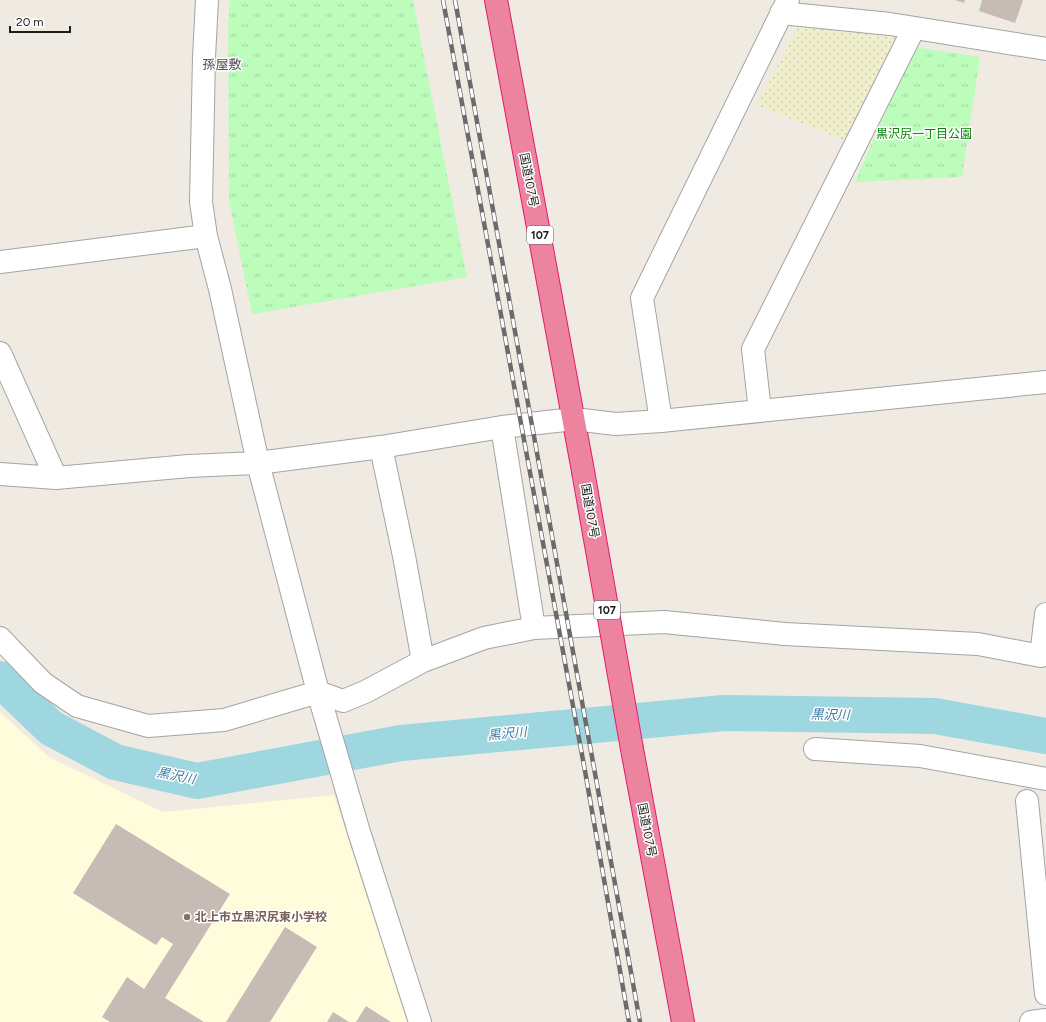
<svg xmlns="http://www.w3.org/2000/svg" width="1046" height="1022" font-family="Figtree,'Noto Sans JP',sans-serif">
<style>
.education{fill:#fffcdb}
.farmland{fill:url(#farmland-dots)}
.park{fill:url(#park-tufts)}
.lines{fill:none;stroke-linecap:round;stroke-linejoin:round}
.river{stroke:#9fd7e0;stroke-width:36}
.building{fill:#c7bbb5}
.street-casing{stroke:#a4a4a4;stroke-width:24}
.highway-casing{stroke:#e51870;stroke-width:24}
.street{stroke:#fff;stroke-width:22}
.highway{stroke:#ec84a0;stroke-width:22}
.rail-casing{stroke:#6b6b6b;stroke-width:4.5}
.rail{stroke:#fff;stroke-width:3;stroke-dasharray:9;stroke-linecap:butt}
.highway-bridge-casing{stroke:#e51870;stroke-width:24;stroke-linecap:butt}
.highway-bridge{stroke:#ec84a0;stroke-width:22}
.education-dot{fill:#8d6e63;stroke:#fff;stroke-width:1.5}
.labels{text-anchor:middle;stroke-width:3;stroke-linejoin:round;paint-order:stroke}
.shield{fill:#fff;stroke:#616161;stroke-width:1}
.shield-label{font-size:11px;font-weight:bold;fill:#1d1d1d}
.park-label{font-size:12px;fill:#048304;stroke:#fff}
.street-label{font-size:12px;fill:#1d1d1d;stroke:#fff}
.education-label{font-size:12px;font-weight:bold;fill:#785e54;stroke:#fff;text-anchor:start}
.neighbourhood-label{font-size:13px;fill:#505050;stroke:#fff}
.water-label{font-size:13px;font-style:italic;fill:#3e79a3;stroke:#fff}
</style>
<defs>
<pattern id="farmland-dots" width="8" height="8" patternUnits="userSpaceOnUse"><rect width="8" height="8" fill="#f0efcc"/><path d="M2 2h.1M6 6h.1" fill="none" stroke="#cdccaf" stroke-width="1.8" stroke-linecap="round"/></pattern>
<pattern id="park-tufts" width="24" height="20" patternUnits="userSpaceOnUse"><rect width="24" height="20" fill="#bcfdbb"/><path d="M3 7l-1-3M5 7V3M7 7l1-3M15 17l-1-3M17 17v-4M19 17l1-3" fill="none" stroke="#a1d8a0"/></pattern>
</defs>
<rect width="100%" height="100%" fill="#efeae2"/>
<path class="education" d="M0,712L49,757L163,812L334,795L407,1022H0Z"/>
<path class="farmland" d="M799,26L900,38L848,142L757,105Z"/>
<path class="park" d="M230,0H413L467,277L252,314L229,200L228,24Z
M914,47L980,57L962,177L855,182Z"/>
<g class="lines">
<path class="river" d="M0,679L51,728L115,762L197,781L401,743L724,713L935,716L1046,736"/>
</g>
<path class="building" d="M955,0H965L964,3Z
M982,0H1023L1015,23L979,11Z
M116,824L230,894L165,998L204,1022H110L102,1017L127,977L144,989L173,944L162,937L156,945L73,893Z
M285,927L317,947L270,1022H226Z
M366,1006L391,1022H356Z
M333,1012L349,1022H327Z"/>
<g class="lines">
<defs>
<path id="street" d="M207,0L204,57L201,202L206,236L220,289L258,463L318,692L359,832L420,1022
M781,13L890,24L1046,49
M0,262L206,236
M0,353L56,478
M760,411L753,349L914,28
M661,421L642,298L788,0
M502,427L534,628
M381,447L404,556L423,661
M0,474L56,478L189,466L258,463L381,447L502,427L574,419L616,424L661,421L1046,382
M0,638L43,683L77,706L148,726L224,720L318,692L343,701L365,692L423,661L484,638L534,628L664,622L785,634L978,644L1041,656L1046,614
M815,749L920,756L1046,779
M1027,801L1046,994
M1031,1022L1046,1020"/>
<path id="highway" d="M496,0L583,471
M632,749L683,1022"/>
</defs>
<use href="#street" class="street-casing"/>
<use href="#highway" class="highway-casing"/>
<use href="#street" class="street"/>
<use href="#highway" class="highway"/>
<defs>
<path id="rail" d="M443,0L585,771L629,1022
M455,0L640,1022"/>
</defs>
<use href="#rail" class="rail-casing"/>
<use href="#rail" class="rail"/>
<defs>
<path id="highway-bridge" d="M583,471L632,749"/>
</defs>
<use href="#highway-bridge" class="highway-bridge-casing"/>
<use href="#highway-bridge" class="highway-bridge"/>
</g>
<circle class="education-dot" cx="187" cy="917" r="4"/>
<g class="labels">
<g class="shield">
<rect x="527" y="226" width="26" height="18" rx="3"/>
<rect x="594" y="601" width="26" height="18" rx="3"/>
</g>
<g class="shield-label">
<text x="540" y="239">107</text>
<text x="607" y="614">107</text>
</g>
<g class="park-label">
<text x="924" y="138">黒沢尻一丁目公園</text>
</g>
<g class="street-label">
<text transform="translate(529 180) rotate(79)" y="4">国道107号</text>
<text transform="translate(590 511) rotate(80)" y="4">国道107号</text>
<text transform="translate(647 830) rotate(79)" y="4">国道107号</text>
</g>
<g class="education-label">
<text x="195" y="921">北上市立黒沢尻東小学校</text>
</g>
<g class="neighbourhood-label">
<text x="222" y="69">孫屋敷</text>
</g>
<g class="water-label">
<text transform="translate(830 714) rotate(1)" y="5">黒沢川</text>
<text transform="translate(507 733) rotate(-5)" y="5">黒沢川</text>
<text transform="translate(176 775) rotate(11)" y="5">黒沢川</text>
</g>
</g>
<path d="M10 26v6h60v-6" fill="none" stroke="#1d1d1d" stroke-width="2"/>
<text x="16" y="26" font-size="12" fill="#1d1d1d" stroke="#ffffff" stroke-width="3" paint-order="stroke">20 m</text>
</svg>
